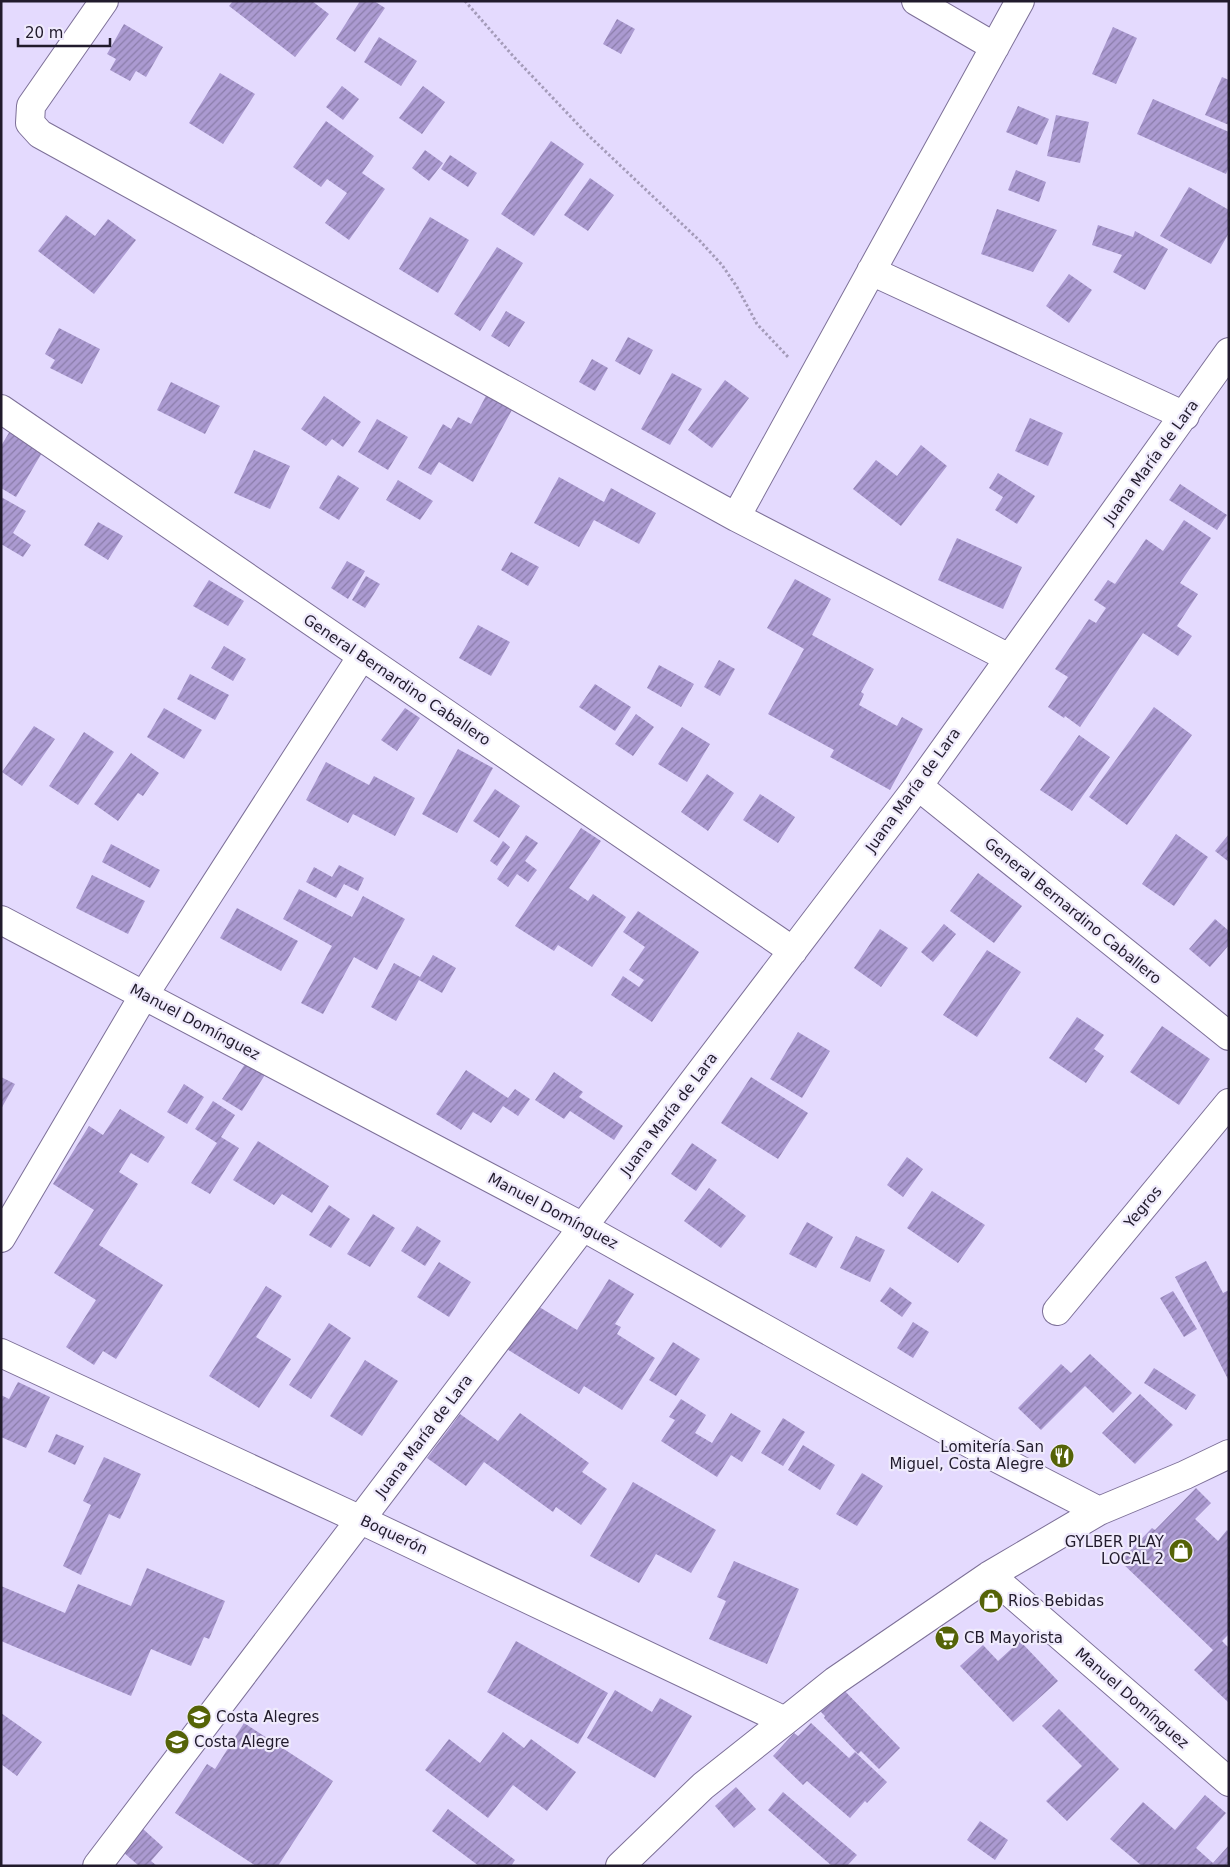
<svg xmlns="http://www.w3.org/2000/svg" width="1230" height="1867" font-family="'DejaVu Sans',sans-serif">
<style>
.building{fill:url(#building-hatch)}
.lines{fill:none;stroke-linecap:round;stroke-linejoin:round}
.minor-casing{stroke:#7d7098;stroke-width:30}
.path{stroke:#a49bb9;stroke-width:3;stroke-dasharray:2.5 2.5;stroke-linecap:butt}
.minor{stroke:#fff;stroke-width:28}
.labels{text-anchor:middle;stroke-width:4.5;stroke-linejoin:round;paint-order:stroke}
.street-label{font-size:15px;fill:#211b2c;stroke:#efeafc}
.poi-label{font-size:15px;fill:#211b2c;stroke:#efeafc;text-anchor:start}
</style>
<defs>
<pattern id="building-hatch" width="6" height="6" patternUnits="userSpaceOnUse" patternTransform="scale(1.25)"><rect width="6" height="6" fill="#ab9ad1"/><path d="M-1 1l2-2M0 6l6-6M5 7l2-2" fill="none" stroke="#8b7daa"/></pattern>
</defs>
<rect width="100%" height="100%" fill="#e4dafe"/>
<path class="building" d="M233,1H312L329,14L295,57L229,6Z
M360,1H374L385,8L355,52L336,39Z
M617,19L635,29L621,54L603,44Z
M124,24L163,47L146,77L136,71L130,81L110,70L116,59L107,54Z
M1113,27L1137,38L1116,84L1092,74Z
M379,37L417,61L401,86L364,62Z
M220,73L255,94L223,144L189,123Z
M1222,77L1229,80V125L1205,115Z
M342,86L359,99L343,120L326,107Z
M423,86L445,102L422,134L399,118Z
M1153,99L1229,132V167L1226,174L1137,134Z
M1018,106L1049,119L1037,145L1006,132Z
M1056,115L1089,122L1080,163L1047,156Z
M326,121L374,156L362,173L385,189L349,240L325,223L347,193L327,179L321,187L293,167Z
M551,141L584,164L534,236L501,214Z
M425,150L443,163L429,181L412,168Z
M450,155L477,173L468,187L441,169Z
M1016,170L1046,182L1039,202L1008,190Z
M590,178L614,195L588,231L564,215Z
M1189,187L1229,210V233L1211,264L1160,236Z
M997,209L1057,230L1033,272L981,254Z
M66,215L95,236L108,219L136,240L94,294L38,251Z
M430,217L469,240L438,293L399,269Z
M1098,225L1133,237L1135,231L1168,249L1145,290L1113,272L1122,255L1092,245Z
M497,247L523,263L480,331L454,314Z
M1069,274L1092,290L1069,323L1046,306Z
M506,311L525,322L509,347L491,336Z
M59,328L100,349L82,384L50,368L55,360L45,354Z
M628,337L653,350L640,375L615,361Z
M592,359L608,368L595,391L579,382Z
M672,373L702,389L670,445L641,429Z
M725,380L749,398L712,448L688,430Z
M171,382L220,406L205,434L157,410Z
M487,394L513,408L473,482L439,462L431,475L418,468L443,424L451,429L458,417L471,424Z
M324,396L361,422L343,447L332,439L326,446L301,429Z
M1030,418L1063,433L1048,466L1015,451Z
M377,419L408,437L388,470L358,452Z
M10,431L43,451L16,497L1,488V446Z
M921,445L947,466L901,526L853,489L876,460L897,476Z
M254,450L290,466L270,509L234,493Z
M998,473L1035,496L1017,524L995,510L1003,497L989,488Z
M338,475L359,488L339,520L319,508Z
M559,477L604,502L611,488L656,513L639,544L594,520L579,547L534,523Z
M398,480L433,501L420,520L386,500Z
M1180,484L1227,515L1217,530L1169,500Z
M1,497L26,511L13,533L31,545L23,557L1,544Z
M1184,520L1211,538L1180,583L1198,594L1177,626L1192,636L1178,656L1143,633L1080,727L1065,716L1064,718L1048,707L1068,677L1055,669L1089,619L1096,623L1106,608L1094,600L1108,580L1115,584L1146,539L1163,551Z
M98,522L123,536L108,560L84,545Z
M957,538L1022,567L1003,609L938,580Z
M511,552L539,567L528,586L501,570Z
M347,561L365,571L348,599L331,588Z
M366,576L380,584L365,608L352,600Z
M795,579L831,599L812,635L874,669L861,692L864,694L859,705L897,726L902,717L923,729L890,790L830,757L834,750L768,714L804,649L767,628Z
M209,580L244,601L228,626L193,606Z
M478,625L510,642L491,676L459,658Z
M224,646L246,659L233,681L211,668Z
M719,660L735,669L720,696L704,687Z
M659,665L694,684L681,707L647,688Z
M190,674L229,695L215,720L177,699Z
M595,684L631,707L615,731L579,707Z
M1154,707L1192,735L1127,825L1089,797Z
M164,708L202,730L184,759L147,737Z
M405,708L420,718L397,751L381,740Z
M636,714L654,727L633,756L615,744Z
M34,726L55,739L22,786L2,772Z
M682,727L710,744L687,782L658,764Z
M84,732L114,752L78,805L49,786Z
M1079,735L1110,757L1072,811L1040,790Z
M458,749L493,768L457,833L422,814Z
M131,753L159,773L143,796L138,793L118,821L94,804Z
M326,762L369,785L374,776L415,798L395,836L353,814L348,823L306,800Z
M707,774L734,793L708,831L681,812Z
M495,789L520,806L499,838L473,821Z
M760,794L795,817L778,843L743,820Z
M581,828L601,841L569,888L588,901L593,894L626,917L592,967L558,945L554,951L515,926Z
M1176,834L1208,857L1174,906L1142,884Z
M1229,834V862L1215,851Z
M526,835L538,843L525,861L537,870L528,882L517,874L508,887L497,879Z
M503,841L510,847L497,866L490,861Z
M111,844L160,870L150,888L102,862Z
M339,865L364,878L358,891L344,884L336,898L306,882L314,867L332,877Z
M978,873L1022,906L994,943L950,911Z
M92,875L145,901L128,934L76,908Z
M299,889L352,917L363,896L405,919L377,970L354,957L323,1014L301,1003L332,946L283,919Z
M237,908L298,941L281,971L220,938Z
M638,911L699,952L652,1022L611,995L623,976L639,987L644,980L629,970L645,947L623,932Z
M1215,919L1229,931V945L1210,967L1189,949Z
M944,924L956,934L933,962L921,952Z
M880,929L908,948L881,987L854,968Z
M987,950L1021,972L977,1037L943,1015Z
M433,955L456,968L442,993L419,980L396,1021L371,1007L394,963L420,977Z
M1077,1017L1104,1035L1094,1049L1104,1056L1086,1083L1049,1058Z
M1162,1026L1210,1059L1179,1105L1130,1072Z
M798,1032L830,1051L802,1098L770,1079Z
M249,1058L268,1070L242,1111L222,1099Z
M466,1070L508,1098L515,1089L530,1099L518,1116L503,1106L491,1123L473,1112L461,1130L436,1114Z
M554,1072L583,1092L579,1097L623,1126L614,1140L570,1111L564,1119L535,1100Z
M1,1077L15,1084L1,1109Z
M751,1077L808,1113L778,1159L721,1123Z
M184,1084L204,1097L187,1124L167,1112Z
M213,1101L235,1115L221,1137L239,1148L210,1194L191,1183L217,1143L195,1129Z
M120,1109L165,1137L148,1163L131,1153L119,1172L138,1184L99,1245L163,1285L116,1359L103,1351L94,1365L66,1347L96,1300L54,1273L94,1210L53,1184L89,1126L103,1135Z
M258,1141L329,1186L312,1213L282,1194L274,1205L233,1180Z
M692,1143L717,1160L696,1191L671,1174Z
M907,1157L923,1169L903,1197L887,1185Z
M709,1188L746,1216L721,1248L684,1221Z
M932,1191L985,1225L958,1263L907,1228Z
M329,1205L350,1219L331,1248L309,1235Z
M373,1214L395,1228L370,1267L347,1254Z
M807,1222L833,1237L816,1268L789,1254Z
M417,1226L441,1241L425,1266L401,1251Z
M856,1236L885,1250L870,1282L840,1268Z
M1206,1261L1223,1293L1229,1290V1381L1175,1277Z
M439,1262L471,1282L449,1317L417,1297Z
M609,1279L634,1294L615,1324L621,1327L617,1334L655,1358L622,1410L584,1386L579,1394L507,1349L536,1305L577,1330Z
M266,1286L282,1296L256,1337L291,1359L259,1408L209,1376Z
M890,1287L912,1303L902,1317L880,1301Z
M1173,1291L1197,1329L1184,1337L1160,1298Z
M913,1322L929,1332L913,1358L897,1348Z
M329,1323L351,1338L311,1399L289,1385Z
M673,1342L700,1359L676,1396L649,1380Z
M1090,1354L1132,1393L1113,1413L1085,1386L1041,1430L1018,1408L1061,1364L1071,1373Z
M365,1360L398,1381L362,1436L330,1416Z
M1154,1368L1196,1395L1186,1410L1144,1383Z
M18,1382L50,1397L26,1448L1,1437V1395L9,1399Z
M1140,1394L1173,1425L1135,1464L1102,1433Z
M681,1399L706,1415L695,1433L712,1443L731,1413L761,1431L742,1462L731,1455L717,1477L661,1441L675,1420L669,1417Z
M520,1413L589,1463L582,1472L607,1489L581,1525L556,1507L553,1512L484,1462L466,1486L427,1458L460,1414L498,1441Z
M783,1418L805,1432L783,1466L761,1453Z
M56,1434L84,1446L75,1465L48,1452Z
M803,1445L835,1465L820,1490L788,1470Z
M104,1457L141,1474L120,1519L109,1514L81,1575L63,1566L91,1505L83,1501Z
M862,1473L883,1486L857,1526L836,1514Z
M633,1482L716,1530L691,1573L656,1554L639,1583L590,1556Z
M1196,1488L1211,1503L1195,1519L1218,1541L1227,1530L1229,1532V1634L1222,1641L1229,1648V1703L1194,1670L1213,1650L1120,1561L1152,1528L1155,1530Z
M734,1561L799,1589L767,1664L709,1639L726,1601L717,1597Z
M147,1568L225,1601L209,1639L204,1637L191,1666L151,1649L131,1696L1,1641V1586L65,1613L78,1584L131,1606Z
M516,1641L608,1693L578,1744L487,1692Z
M1020,1641L1058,1681L1013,1722L960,1666L983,1645L998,1661Z
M839,1685L900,1748L879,1769L861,1751L858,1754L824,1718L825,1716L816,1707Z
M615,1690L652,1712L660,1698L692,1716L655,1778L587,1738Z
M1059,1709L1119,1769L1067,1821L1046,1801L1082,1766L1042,1726Z
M1,1713L42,1742L17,1776L1,1764Z
M244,1723L333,1781L278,1866H256L175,1813L207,1764L215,1769Z
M811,1723L849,1758L855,1752L887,1782L867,1803L865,1801L850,1818L807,1781L803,1785L773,1756L794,1733L798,1736Z
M503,1732L524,1748L531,1739L576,1772L547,1811L513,1785L488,1818L425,1770L449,1739L480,1763Z
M736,1787L756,1809L734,1828L715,1806Z
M783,1792L857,1855L847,1866H832L768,1810Z
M1205,1795L1226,1813L1196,1848L1213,1863L1229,1845V1866H1142L1110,1839L1143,1802L1175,1830Z
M448,1809L515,1860L511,1866H479L432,1831Z
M980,1821L1008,1840L995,1860L967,1840Z
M143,1829L163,1847L151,1861L157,1866H139L123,1852Z"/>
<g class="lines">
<defs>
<path id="minor" d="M104,1L31,106L30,123L40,134L736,517L1009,658
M916,1L995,47
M871,271L1185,416
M1,409L793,951
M736,517L1020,1
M918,786L1229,1036
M1,920L583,1227L987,1453L1099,1511
M1,1238L144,995L362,656
M1057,1311L1229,1103
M1,1353L361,1520L785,1721
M990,1575L1229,1782
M97,1866L918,786L1229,352
M620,1866L703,1786L785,1721L835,1681L990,1575L1099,1511L1185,1475L1229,1454"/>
</defs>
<use href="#minor" class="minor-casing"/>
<path class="path" d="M465,1L513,56L588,135L700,241L722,265L737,287L757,324L789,358"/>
<use href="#minor" class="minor"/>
</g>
<defs>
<symbol id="restaurant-disc" viewBox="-11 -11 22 22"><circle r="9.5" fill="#556307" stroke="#efeafc"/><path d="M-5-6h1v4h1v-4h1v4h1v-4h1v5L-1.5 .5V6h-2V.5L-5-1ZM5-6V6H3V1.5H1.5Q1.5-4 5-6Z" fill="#fff"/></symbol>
<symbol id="shop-disc" viewBox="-11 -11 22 22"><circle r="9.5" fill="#556307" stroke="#efeafc"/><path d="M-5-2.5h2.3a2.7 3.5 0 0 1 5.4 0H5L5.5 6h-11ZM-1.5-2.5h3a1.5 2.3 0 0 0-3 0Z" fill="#fff"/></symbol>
<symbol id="supermarket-disc" viewBox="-11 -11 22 22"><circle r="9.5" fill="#556307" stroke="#efeafc"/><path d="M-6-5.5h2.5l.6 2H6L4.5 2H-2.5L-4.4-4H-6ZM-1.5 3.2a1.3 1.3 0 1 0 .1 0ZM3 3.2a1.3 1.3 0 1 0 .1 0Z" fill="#fff"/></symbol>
<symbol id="school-disc" viewBox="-11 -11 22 22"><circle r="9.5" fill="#556307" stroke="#efeafc"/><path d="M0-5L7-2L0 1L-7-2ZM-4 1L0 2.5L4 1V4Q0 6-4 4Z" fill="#fff"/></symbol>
</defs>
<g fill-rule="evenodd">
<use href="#restaurant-disc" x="1048" y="1442" width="28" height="28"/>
<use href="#shop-disc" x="1167" y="1537" width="28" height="28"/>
<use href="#shop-disc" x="977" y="1587" width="28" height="28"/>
<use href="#supermarket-disc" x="933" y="1624" width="28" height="28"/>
<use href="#school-disc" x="185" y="1703" width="28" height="28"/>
<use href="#school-disc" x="163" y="1728" width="28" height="28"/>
</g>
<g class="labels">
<g class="street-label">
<text transform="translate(1151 462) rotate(-54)" y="5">Juana María de Lara</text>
<text transform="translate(397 680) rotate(34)" y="5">General Bernardino Caballero</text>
<text transform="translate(913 790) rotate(-54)" y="5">Juana María de Lara</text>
<text transform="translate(1073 911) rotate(39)" y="5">General Bernardino Caballero</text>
<text transform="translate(195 1022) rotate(28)" y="5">Manuel Domínguez</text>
<text transform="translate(669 1114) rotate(-53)" y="5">Juana María de Lara</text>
<text transform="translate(1143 1207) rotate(-50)" y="5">Yegros</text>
<text transform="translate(553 1211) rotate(28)" y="5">Manuel Domínguez</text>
<text transform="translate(424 1436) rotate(-53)" y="5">Juana María de Lara</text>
<text transform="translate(394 1535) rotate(25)" y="5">Boquerón</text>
<text transform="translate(1132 1698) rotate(41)" y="5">Manuel Domínguez</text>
</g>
<g class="poi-label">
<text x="1044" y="1452" text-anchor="end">Lomitería San<tspan x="1044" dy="17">Miguel, Costa Alegre</tspan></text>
<text x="1164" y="1547" text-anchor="end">GYLBER PLAY<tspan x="1164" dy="17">LOCAL 2</tspan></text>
<text x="1008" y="1606">Rios Bebidas</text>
<text x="964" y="1643">CB Mayorista</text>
<text x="216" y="1722">Costa Alegres</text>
<text x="194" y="1747">Costa Alegre</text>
</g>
</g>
<rect width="1230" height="1867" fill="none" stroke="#211b2c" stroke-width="5"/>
<path d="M18 38v8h92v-8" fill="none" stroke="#211b2c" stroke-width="2.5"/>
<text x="25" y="38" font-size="15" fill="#211b2c" stroke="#efeafc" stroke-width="4" paint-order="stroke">20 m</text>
</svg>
